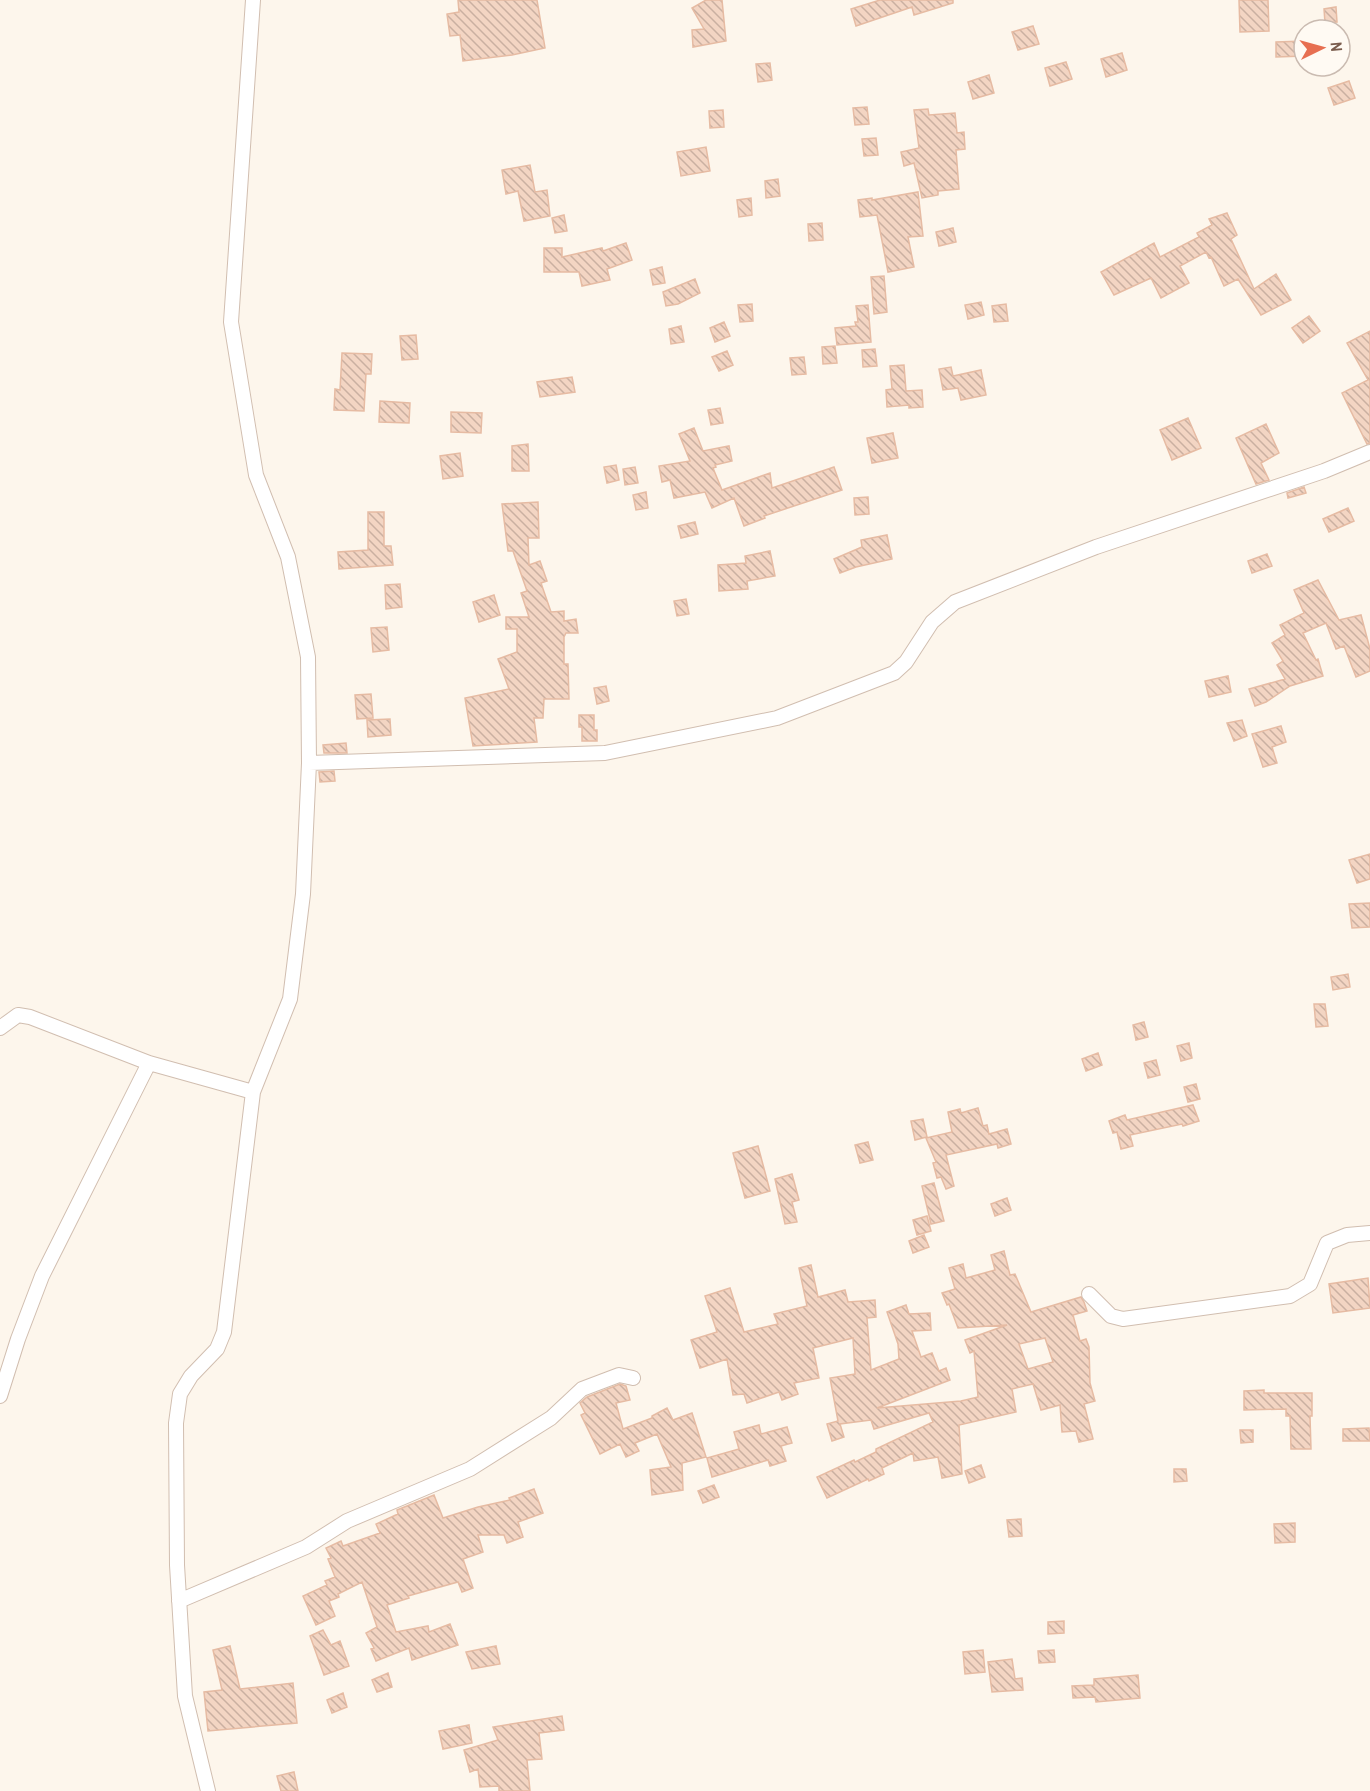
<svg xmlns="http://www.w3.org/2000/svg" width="1370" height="1791" font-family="'Archivo Narrow',sans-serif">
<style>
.building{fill:url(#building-back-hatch);stroke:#e6bba3;stroke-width:1.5;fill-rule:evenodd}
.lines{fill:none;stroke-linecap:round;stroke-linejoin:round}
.minor-casing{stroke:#d1beb0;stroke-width:16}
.minor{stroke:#fff;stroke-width:14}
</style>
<defs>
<pattern id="building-back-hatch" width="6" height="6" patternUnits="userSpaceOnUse" patternTransform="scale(1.5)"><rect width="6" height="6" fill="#f3d5c3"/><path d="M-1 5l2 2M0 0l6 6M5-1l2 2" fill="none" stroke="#cab0a1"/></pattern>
</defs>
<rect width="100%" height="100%" fill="#fdf6ec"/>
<path class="building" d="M458,0H537L545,48L512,55L463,61L460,35L450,36L447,14L459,12Z
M706,0H722L726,41L693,47L692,30L704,29L692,8Z
M880,0H953V3L914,15L912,7L856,26L851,9Z
M1239,0H1268L1269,31L1240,32Z
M1336,7L1337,22L1325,23L1324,9Z
M1033,26L1039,44L1018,50L1012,32Z
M1304,41V56L1276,57V42Z
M1122,53L1127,70L1106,77L1101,59Z
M1066,62L1072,79L1050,86L1045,68Z
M770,63L772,80L758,82L756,64Z
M989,75L994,93L973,99L968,82Z
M1349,81L1355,98L1334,105L1328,88Z
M867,107L869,124L855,125L853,108Z
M928,109L929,115L955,113L957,133L964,132L965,149L956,150L959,189L938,191V195L922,198L914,163L904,166L901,152L919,148L914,110Z
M723,110L724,127L710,128L709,111Z
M876,138L878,155L864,156L862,139Z
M706,147L710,171L681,176L677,152Z
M530,165L535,192L547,190L550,216L524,221L518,191L506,194L502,170Z
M778,179L780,196L766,198L765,181Z
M918,192L923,236L908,237L914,267L888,272L877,215L860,217L858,200L872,198V200Z
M751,198L752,215L739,217L737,200Z
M1227,213L1237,235L1231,239L1254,289L1276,274L1291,300L1261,315L1238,279L1224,286L1211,257L1209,258L1206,252L1180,266L1189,283L1161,298L1151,278L1114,295L1101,272L1154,243L1160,257L1199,237L1197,233L1212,225L1209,219Z
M564,215L567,231L555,233L552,218Z
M822,223L823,240L809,241L808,224Z
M953,228L956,242L939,246L936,232Z
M626,243L632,260L607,269L610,280L582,286L579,272H544V248H562V257L602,248L603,251Z
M662,267L665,283L653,285L650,270Z
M884,276L887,312L874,314L871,277Z
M695,279L700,293L678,304L666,306L663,292Z
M981,302L984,315L968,319L965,305Z
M752,304L753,321L740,322L738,305Z
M1006,304L1008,321L994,322L992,306Z
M868,305L871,342L837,345L835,328L856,326L855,322H858L856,306Z
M1309,316L1320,331L1303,343L1292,328Z
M724,322L730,336L715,342L710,328Z
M681,326L684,342L671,344L669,329Z
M1370,331V443L1367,444L1342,393L1368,380L1347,343Z
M416,335L418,359L402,360L400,336Z
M835,346L837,363L823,364L822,347Z
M875,349L877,366L863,367L862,350Z
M727,351L733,365L719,371L712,357Z
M342,353L372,354L371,374H366L364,411L334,410L335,389L340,390Z
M804,357L806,374L792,375L790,358Z
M904,365L906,391L922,390L923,407L909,408V405L887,407L886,390L892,389L890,366Z
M951,367L953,376L981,370L986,395L961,400L958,388L943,390L939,369Z
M572,377L575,392L540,397L537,382Z
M380,401L410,403L409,423L379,422Z
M720,408L723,423L711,425L708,410Z
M451,412L482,413L481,433L451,432Z
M1188,418L1201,448L1172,460L1160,430Z
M1266,424L1279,453L1261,463L1269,480L1256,484L1236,438Z
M694,428L703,451L729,446L732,461L715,465L716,467L713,468L722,490L770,473L772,488L834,467L842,490L764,516L765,518L744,526L734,498L712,508L705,492L674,498L670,480L662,482L659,466L690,461L679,434Z
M893,433L898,458L872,463L867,438Z
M528,444L529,471H512V446Z
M460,453L463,476L443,479L440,456Z
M616,465L619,480L607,483L604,467Z
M635,467L638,483L625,485L623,469Z
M1304,487L1306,493L1288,498L1287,493Z
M646,492L648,508L636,510L633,495Z
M868,497L869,514L855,515L854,498Z
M538,502L539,538H528L529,565L540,561L547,581L541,583L551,612L564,611V621L576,619L578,633H566L564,637V664H568L569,699H544L543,718H534L537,742L473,746L465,698L509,689L498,659L517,652V629H506V617H529L521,593L527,591L513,551H508L502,504Z
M1348,508L1354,521L1329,532L1323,519Z
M368,512H384V546H391L393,565L339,569L338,552L368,550Z
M695,522L698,534L681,538L678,526Z
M887,535L892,559L856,567L840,573L834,559L862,547L861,540Z
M770,551L775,576L747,581L748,589L719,591L718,565L746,563L745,556Z
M1267,554L1272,566L1252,573L1248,561Z
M1318,580L1339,620L1361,615L1370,649V671L1356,677L1344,646L1336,649L1326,623L1303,633L1316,660L1318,659L1323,676L1290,686L1266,702L1255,706L1249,689L1285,679L1277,665L1283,661L1272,643L1285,635L1280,625L1304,613L1294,590Z
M400,584L402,607L386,609L385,585Z
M494,595L500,615L479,622L473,602Z
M686,599L689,614L677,616L674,601Z
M387,627L389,650L373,652L371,628Z
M1228,676L1231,692L1209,697L1205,681Z
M606,686L609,701L597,704L594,688Z
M371,694L373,718L357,719L355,695Z
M579,715H594V730H597V741H582V727H579Z
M390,719L391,735L368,737L367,720Z
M1242,720L1247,736L1234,741L1227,723Z
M1281,726L1286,742L1272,747L1277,763L1263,767L1252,734Z
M346,743L347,753H324L323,745Z
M334,771L335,781L320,782L319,772Z
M1370,854V879L1357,883L1349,860Z
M1370,903V927L1352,928L1349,904Z
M1348,974L1350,987L1333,990L1331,977Z
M1314,1004H1325L1328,1026L1316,1027Z
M1144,1022L1148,1037L1136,1040L1133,1025Z
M1189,1043L1192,1058L1181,1061L1177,1046Z
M1098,1053L1102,1065L1086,1071L1082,1059Z
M1156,1060L1160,1075L1148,1078L1144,1063Z
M1196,1084L1200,1099L1188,1102L1184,1087Z
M1193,1105L1199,1121L1183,1126L1182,1124L1130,1135L1133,1146L1121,1149L1117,1132L1113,1133L1109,1121L1125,1115L1127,1120Z
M978,1108L983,1126L987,1125L989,1134L1007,1129L1011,1144L998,1148L997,1144L946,1155L954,1186L946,1189L941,1177L937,1178L933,1163L936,1162L926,1138L952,1132L948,1112L960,1109L961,1113Z
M923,1119L927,1137L915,1140L911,1121Z
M868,1142L873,1160L860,1163L855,1145Z
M758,1146L770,1191L745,1198L733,1153Z
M792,1174L799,1200L792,1202L797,1222L785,1224L775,1179Z
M934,1183L944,1221L931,1224L922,1186Z
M1007,1198L1011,1210L995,1216L991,1204Z
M927,1216L931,1231L917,1235L913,1220Z
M924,1235L929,1247L913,1253L909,1241Z
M1004,1251L1010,1275L1015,1274L1031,1312L1081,1297L1084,1302L1087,1311L1073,1315L1080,1341L1086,1339L1089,1347L1090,1383L1095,1401L1084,1404L1093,1439L1079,1442L1076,1431L1062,1432L1060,1405L1041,1410L1033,1384L1012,1389L1016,1412L959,1425L962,1474L942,1478L938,1457L914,1461L913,1453L882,1468L884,1474L869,1481L868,1479L827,1498L817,1477L854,1460L855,1462L876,1452V1449L933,1422L929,1413L874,1429L871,1420L840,1424L844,1437L832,1441L827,1424L838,1421L830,1378L855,1374L853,1338L813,1348L819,1378L794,1383L798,1394L782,1400L779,1392L747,1403L744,1394L733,1395L727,1359L700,1368L691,1340L717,1332L705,1296L730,1288L744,1332L778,1324L774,1314L807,1306L799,1268L811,1265L818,1297L845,1290L848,1302L875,1300L876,1317L867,1318L871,1370L899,1359L898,1344L887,1312L906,1305L909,1314L930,1313L931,1330L912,1331L921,1357L932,1353L939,1371L946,1368L950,1380L877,1408L961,1401L978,1397L974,1351L970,1353L965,1340L1007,1325L958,1328L949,1304L947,1305L942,1293L955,1289L949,1268L963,1264L966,1278L995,1270L991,1255ZM1045,1338L1053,1362L1028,1369L1019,1344Z
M1368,1278L1370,1308L1333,1313L1329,1284Z
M620,1384L626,1386L630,1400L616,1403L623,1429L652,1418V1416L667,1408L673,1420L692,1413L706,1457L682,1463L683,1490L652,1495L650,1470L671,1467L657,1434L635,1443L639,1451L626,1457L620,1444L600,1454L581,1415L585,1413L580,1403L587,1397Z
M1264,1390V1393H1312V1416H1310L1311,1449H1291L1290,1416H1286V1409L1244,1410V1391Z
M759,1425L761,1434L787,1427L792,1443L781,1446L786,1461L770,1466L768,1460L712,1477L707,1458L739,1449L734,1432Z
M1369,1428L1370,1441H1343V1429Z
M1240,1430H1253V1442L1241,1443Z
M981,1465L985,1477L969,1483L965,1471Z
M1174,1469H1186L1187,1481L1174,1482Z
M714,1485L719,1497L703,1503L698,1491Z
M534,1489L543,1513L518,1522L523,1537L507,1543L504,1535H478L483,1552L463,1559L473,1588L462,1592L458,1582L408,1596L409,1598L387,1605L396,1632L428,1626L429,1632L450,1624L458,1645L412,1660L409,1648L376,1661L371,1649L374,1648L366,1633L377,1627L362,1582L338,1594L339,1597L329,1601L335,1616L316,1625L303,1596L327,1585L325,1581L335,1577L328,1559L331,1558L326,1548L341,1541L343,1546L380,1533L376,1524L398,1514L397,1510L434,1495L443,1518L478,1507L510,1500L509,1498Z
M1021,1519L1022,1536L1009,1537L1007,1520Z
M1295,1523V1542L1275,1543L1274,1524Z
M1064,1621V1633L1048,1634V1622Z
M323,1630L331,1645L340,1641L349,1666L324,1675L310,1636Z
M230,1646L240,1689L293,1683L297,1723L208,1731L204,1692L222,1690L213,1650Z
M496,1646L500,1664L472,1669L466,1652Z
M983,1650L985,1672L965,1674L963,1652Z
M1054,1650L1055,1662L1039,1663L1038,1651Z
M1012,1659L1015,1679L1022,1678L1023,1690L992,1692L988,1662Z
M388,1673L392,1687L377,1692L372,1680Z
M1138,1675L1140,1698L1096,1702L1095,1697L1073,1698L1072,1686L1094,1685V1679Z
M343,1693L347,1707L332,1713L327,1700Z
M562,1716L564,1730L539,1733L542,1759L527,1760L530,1791H499V1786L480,1787L478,1769L470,1772L464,1750L498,1740L493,1727Z
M469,1725L472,1743L443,1749L439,1731Z
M294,1772L298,1791H281L277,1776Z"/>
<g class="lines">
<defs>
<path id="minor" d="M309,763L605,753L777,718L894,673L906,662L932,622L955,602L1096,547L1324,471L1370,452
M0,1028L18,1015L30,1017L149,1063L253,1092
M1089,1294L1111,1316L1123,1319L1290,1296L1310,1284L1327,1243L1347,1235L1370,1233
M0,1396L18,1339L42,1276L149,1063
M179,1601L306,1547L347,1521L470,1469L551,1418L582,1389L619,1375L633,1378
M208,1791L185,1696L177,1565L176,1423L180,1394L191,1376L217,1349L224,1332L253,1092L290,999L303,894L309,763L308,657L288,557L256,475L231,322L253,0"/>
</defs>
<use href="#minor" class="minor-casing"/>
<use href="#minor" class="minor"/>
</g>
<g transform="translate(1322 48) rotate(85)"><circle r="28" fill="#fffaf3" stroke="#cabbb1" stroke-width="1.5"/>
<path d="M0-4.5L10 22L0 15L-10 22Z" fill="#e76f51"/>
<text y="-9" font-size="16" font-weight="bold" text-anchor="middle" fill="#7a5c4d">N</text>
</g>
</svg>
